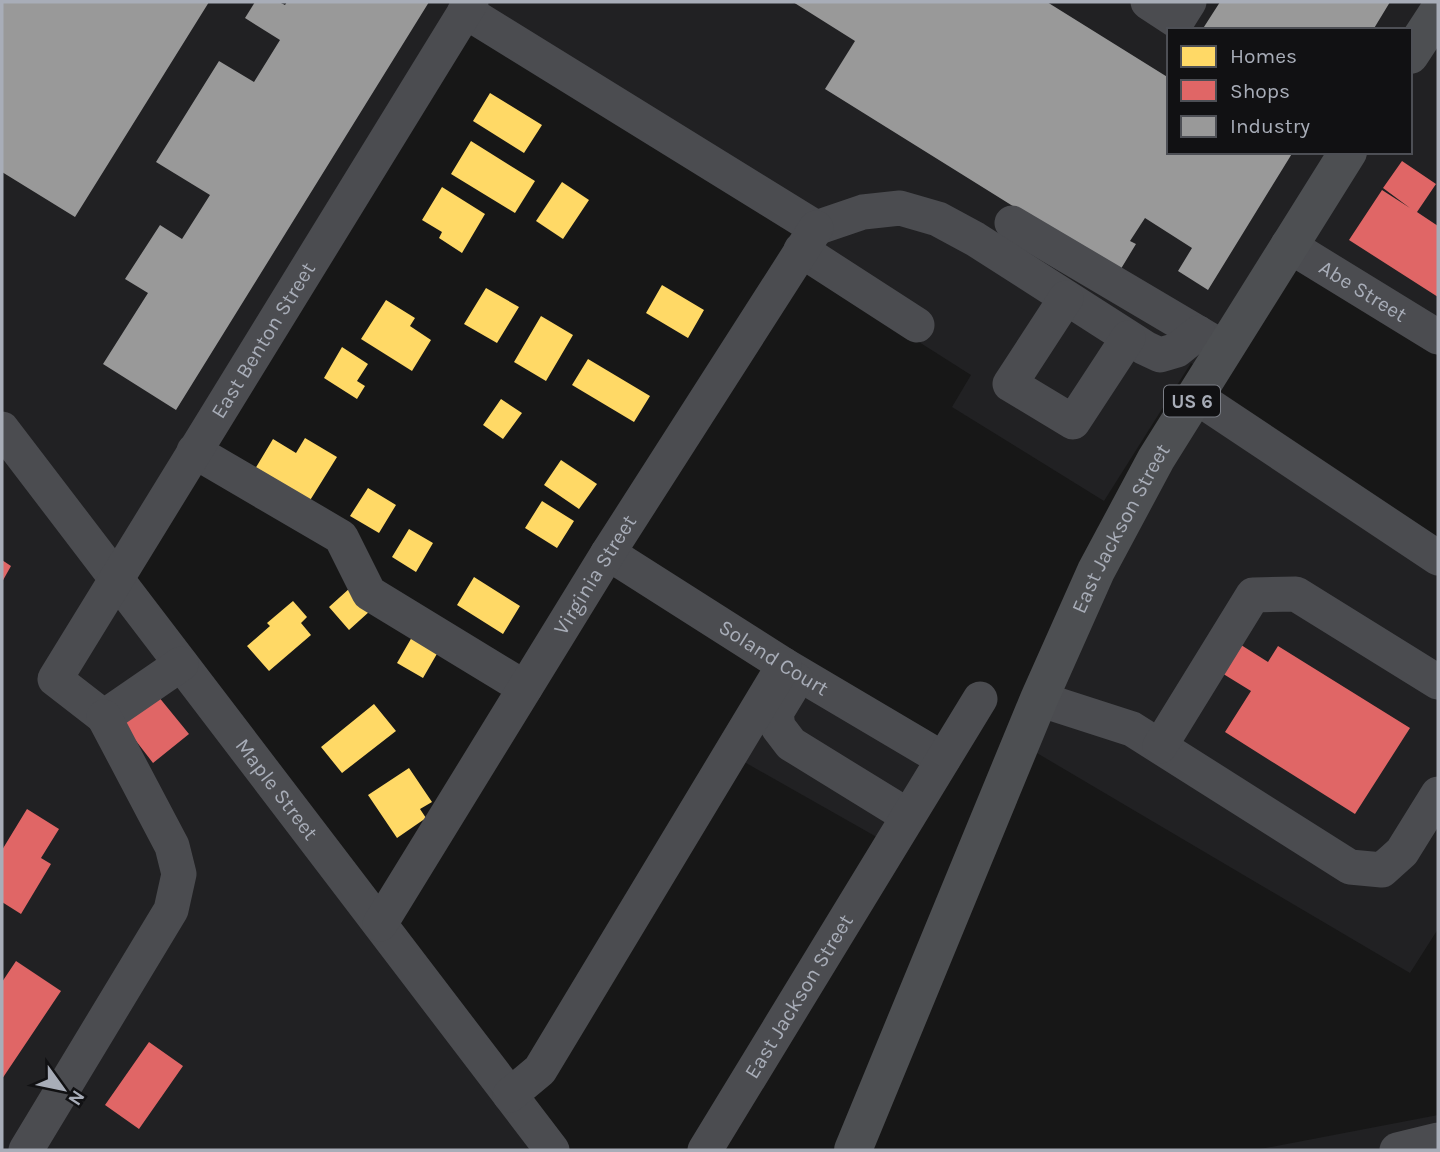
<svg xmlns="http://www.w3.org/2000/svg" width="1440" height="1152" font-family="Karla,sans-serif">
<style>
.built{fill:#212123}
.homes{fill:#ffd966}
.shops{fill:#e06666}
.industry{fill:#999}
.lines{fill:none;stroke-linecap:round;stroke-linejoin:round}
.minor{stroke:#4b4c50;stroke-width:35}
.major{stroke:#4d4f52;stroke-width:38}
.labels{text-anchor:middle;stroke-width:7;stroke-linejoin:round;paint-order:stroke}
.shield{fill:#111113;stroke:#7b7e86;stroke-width:2}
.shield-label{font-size:19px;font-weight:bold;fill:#a8adb8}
.street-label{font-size:21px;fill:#a8adb8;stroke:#111113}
</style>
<rect width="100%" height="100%" fill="#171717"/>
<path class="built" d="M2,2H467L114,574L2,424Z
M474,2H1438L1410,30H1169V152H1344L1204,371L1191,363L1104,501L952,407L971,375L796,264L811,240Z
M1438,19V333L1293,244L1352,152H1410V62Z
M1196,400L1438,561V929L1410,973L1025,746Z
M2,433L543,1150H2Z
M784,668L940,760L889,844L732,755Z
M1438,1115V1150H1255Z"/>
<path class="homes" d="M490,93L542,125L524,153L473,121Z
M471,141L535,181L515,213L451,174Z
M562,182L589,200L563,239L536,221Z
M442,187L485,214L462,253L439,238L442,232L422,220Z
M662,285L704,310L688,338L646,313Z
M486,288L519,307L497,343L464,324Z
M386,300L415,318L410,326L431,340L412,371L361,339Z
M541,316L573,335L546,381L514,362Z
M342,347L368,364L357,381L365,386L357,399L324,378Z
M588,359L650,396L634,422L572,385Z
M501,399L522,413L503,439L483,425Z
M305,438L337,457L309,502L255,469L273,439L296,453Z
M561,460L597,484L579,509L544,485Z
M368,488L396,505L379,533L350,516Z
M542,501L574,521L557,548L525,528Z
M409,529L433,543L416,572L392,557Z
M474,577L520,606L503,634L457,605Z
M350,588L370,611L349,630L329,607Z
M293,601L307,617L301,623L311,635L269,671L247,646L270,626L267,623Z
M412,637L438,652L423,678L397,663Z
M374,704L396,731L342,773L321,747Z
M409,768L432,802L420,809L426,818L397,838L368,795Z"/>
<path class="shops" d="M1402,161L1436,184L1417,212L1438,226V297L1349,240L1382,190L1410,208L1383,188Z
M2,560L11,566L2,582Z
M1230,638L1268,662L1278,646L1410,728L1355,814L1225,732L1251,691L1212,667Z
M158,696L189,734L153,763L123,724Z
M27,809L59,829L41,858L51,864L21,914L2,902V850Z
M16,961L61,991L2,1079V982Z
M149,1042L183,1066L139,1129L105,1105Z"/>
<path class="industry" d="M2,2H209L75,217L2,172Z
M255,2H279L285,5L287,2H429L176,410L103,364L148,293L125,279L160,225L182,239L210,195L156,162L219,61L254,82L280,40L245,18Z
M793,2H1047L1169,78V152H1293L1208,290L1178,271L1192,248L1145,218L1130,241L1136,244L1119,272L825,89L855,41Z
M1220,2H1390L1373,30H1202Z"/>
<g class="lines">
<g class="minor">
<path d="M1148,2L1177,21L1189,2"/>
<path d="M465,11L816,228"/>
<path d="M1012,223L1215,343"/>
<path d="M816,228L863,212L900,208L938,219L975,239L1145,348L1160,355L1177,350L1198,333"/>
<path id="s1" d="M1288,245L1438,337"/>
<path d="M801,250L917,325"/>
<path d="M1066,298L1010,384L1073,422L1128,338"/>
<path d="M1195,396L1438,558"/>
<path id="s2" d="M2,429L552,1150"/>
<path d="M194,451L341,537L369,593L525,688"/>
<path id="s3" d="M608,553L784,665L943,759"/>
<path id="s4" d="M181,664L104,717L55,679L471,2"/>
<path d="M796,680L776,713L778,727L791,744L908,816"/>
<path d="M1039,699L1132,729L1350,867L1382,870L1402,852L1438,794"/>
<path d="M1160,746L1253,595L1296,594L1438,682"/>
<path id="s5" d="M380,924L608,553L816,228"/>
<path d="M510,1095L540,1070L784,665"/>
<path d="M26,1150L171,910L179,874L172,846L104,717"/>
<path id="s6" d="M705,1150L980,699"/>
<path d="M1397,1150L1438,1140"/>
</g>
<g class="major">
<path d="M1410,55L1438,12"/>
<path id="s7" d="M853,1150L1039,699L1096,571L1156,459L1348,152"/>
</g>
</g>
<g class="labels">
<rect class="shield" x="1164" y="385.5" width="56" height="31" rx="5"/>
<g class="shield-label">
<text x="1192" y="408">US 6</text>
</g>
<g class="street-label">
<text dy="7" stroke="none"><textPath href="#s1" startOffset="88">Abe Street</textPath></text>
<text dy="7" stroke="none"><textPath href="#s4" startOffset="553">East Benton Street</textPath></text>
<text dy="7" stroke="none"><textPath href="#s7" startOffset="677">East Jackson Street</textPath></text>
<text dy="7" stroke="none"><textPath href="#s5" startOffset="410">Virginia Street</textPath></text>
<text dy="7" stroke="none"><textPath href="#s3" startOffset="196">Soland Court</textPath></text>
<text dy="7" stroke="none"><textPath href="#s2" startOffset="453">Maple Street</textPath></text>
<text dy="7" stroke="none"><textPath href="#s6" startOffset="180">East Jackson Street</textPath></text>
</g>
</g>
<rect width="1440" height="1152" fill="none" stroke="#a8adb8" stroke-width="7"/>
<rect x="1167" y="28" width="245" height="126" fill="#111113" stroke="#4d4f55" stroke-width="2"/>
<rect x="1181" y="46" width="35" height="21" fill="#ffd966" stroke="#4d4f55" stroke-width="2"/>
<text x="1230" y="63" font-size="21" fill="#a8adb8">Homes</text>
<rect x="1181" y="80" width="35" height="21" fill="#e06666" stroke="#4d4f55" stroke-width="2"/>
<text x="1230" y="98" font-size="21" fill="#a8adb8">Shops</text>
<rect x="1181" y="116" width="35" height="21" fill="#999999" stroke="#4d4f55" stroke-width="2"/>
<text x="1230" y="133" font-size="21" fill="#a8adb8">Industry</text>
<g transform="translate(63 1089) rotate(123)" stroke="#111113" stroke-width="5" paint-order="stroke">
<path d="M0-5L12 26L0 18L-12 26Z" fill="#a8adb8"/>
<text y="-10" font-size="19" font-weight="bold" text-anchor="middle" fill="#a8adb8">N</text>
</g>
</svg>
